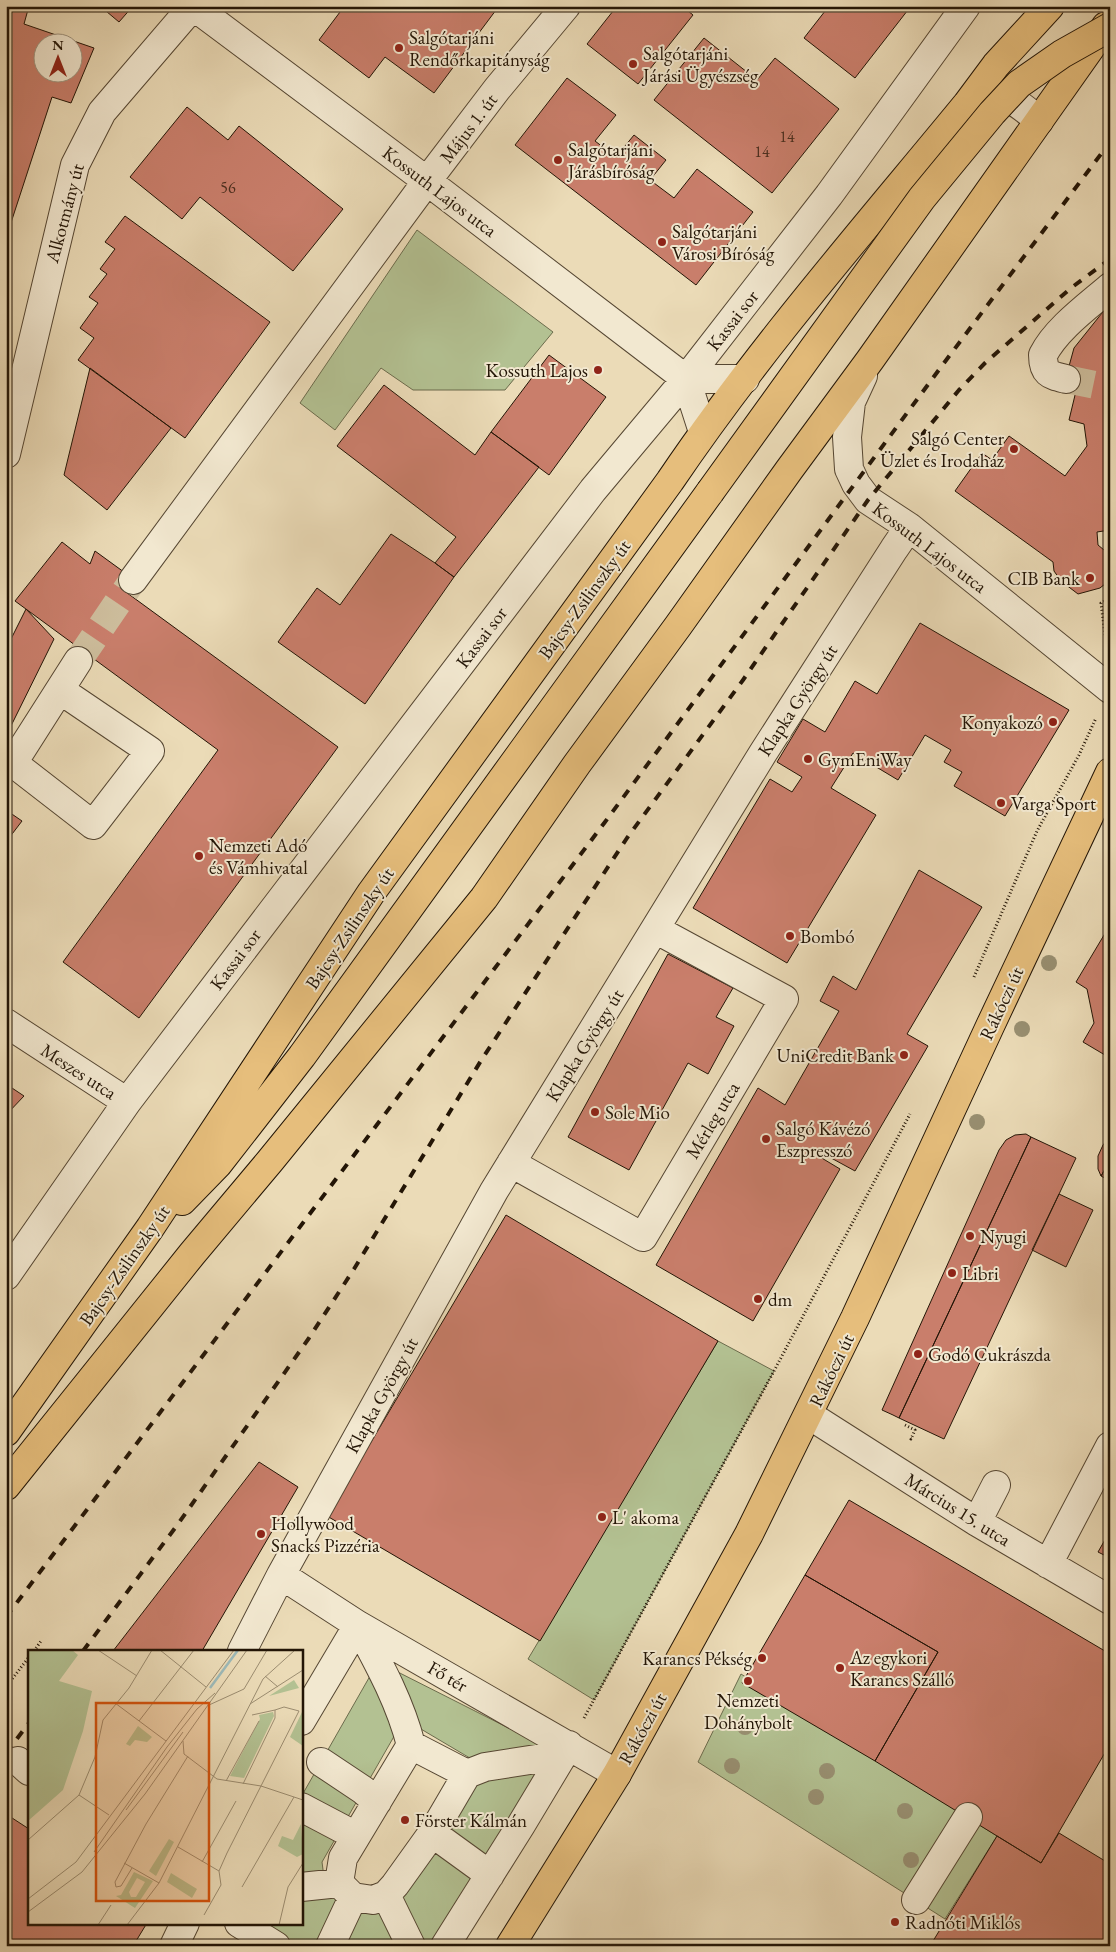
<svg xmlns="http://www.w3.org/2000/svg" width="1116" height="1952" font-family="'EB Garamond',serif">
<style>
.green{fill:#b3c192;stroke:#6b6b4c;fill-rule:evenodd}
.building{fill:#c97e6b;stroke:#231506;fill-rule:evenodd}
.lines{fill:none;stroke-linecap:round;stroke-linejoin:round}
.minor-tunnel{stroke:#cdbd9c;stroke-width:28;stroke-dasharray:28 14;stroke-linecap:butt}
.minor-casing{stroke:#554632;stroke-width:30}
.major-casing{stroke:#231506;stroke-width:30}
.path{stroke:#231506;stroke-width:3;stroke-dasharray:1 2.5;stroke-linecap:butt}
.minor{stroke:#f2e8d0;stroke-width:28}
.major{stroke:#e6be7c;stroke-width:28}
.rail{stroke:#231506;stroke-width:4;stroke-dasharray:9 9;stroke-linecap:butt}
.major-bridge-casing{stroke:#231506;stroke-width:30;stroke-linecap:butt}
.major-bridge{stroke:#e6be7c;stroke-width:28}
.tree{fill:#988f71}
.poi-dot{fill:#8f2418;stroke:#f2e8d0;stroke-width:2}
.labels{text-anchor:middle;stroke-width:4;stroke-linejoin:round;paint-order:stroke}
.number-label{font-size:16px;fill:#4c2f1f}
.poi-label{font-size:19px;fill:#231506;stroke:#f2e8d0;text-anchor:start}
.street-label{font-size:19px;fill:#231506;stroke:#f2e8d0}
.inset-river{fill:none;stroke:#9cb9b8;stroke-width:2.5}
.inset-road{fill:none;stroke:#9b8c70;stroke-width:1}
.view{fill:#d4520b;fill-opacity:0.15;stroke:#d4520b;stroke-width:2.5}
.inset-edge{fill:none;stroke:#231506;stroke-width:2.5}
</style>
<rect width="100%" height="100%" fill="#ebdbb7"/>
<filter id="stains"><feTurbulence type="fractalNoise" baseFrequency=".004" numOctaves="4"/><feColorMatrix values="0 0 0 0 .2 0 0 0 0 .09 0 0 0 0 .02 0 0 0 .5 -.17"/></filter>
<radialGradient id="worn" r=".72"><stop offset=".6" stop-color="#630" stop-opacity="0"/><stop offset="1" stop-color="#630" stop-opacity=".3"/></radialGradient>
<path class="green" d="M417,230L553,332L505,390H413L381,368L335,430L300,403Z
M718,1341L774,1371L594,1700L528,1659Z
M378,1662L562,1755L444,1946H274L238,1923H301V1797ZM404,1719L485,1767L392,1909L372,1914L347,1910L325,1885L322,1862Z
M741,1674L997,1836L945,1919L698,1762Z"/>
<path class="building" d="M6,6H29L24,24L94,48L71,103L52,97L6,238ZM42,42H72V72H42Z
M100,6H133L119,22Z
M332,6H499L434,93L385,57L369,78L319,40L340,12Z
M617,6H682L693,15L638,84L587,44Z
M829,6H911L855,78L804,38Z
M704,38L757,80L775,58L839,109L772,193L654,100Z
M567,78L616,115L595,141L616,157L634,135L666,160L650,180L674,198L697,169L753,212L696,285L515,145Z
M187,107L228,140L239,126L343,209L293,271L200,197L182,219L130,177Z
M125,216L270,322L185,438L78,360L94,338L80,328L98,303L89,297L107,274L100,269L115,249L105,242Z
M1110,303V530L1097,532L1098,545L1110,555V580L1100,588L1078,594L1061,581L1054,571L1053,562L955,491L982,453L992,460L1009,436L1065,476L1087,446L1084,424L1069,420L1076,391L1063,388L1074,348Z
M549,355L606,397L549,475L491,432Z
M90,368L171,428L107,510L64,475Z
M384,385L475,455L491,432L539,467L454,577L435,563L456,537L337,446Z
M391,534L435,563L454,577L365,704L278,642L317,588L340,605Z
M62,542L90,564L95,551L128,575L119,587L338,747L139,1018L63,962L218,750L15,601Z
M26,609L54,639L6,736V649Z
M920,623L1069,710L1005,816L954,786L962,772L944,762L951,750L925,735L898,780L853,753L831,788L876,815L787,963L693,908L770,779L792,792L802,777L777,762L803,719L825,732L855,681L877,694Z
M6,810L22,821L6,842Z
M919,870L982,907L907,1034L928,1046L855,1171L822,1153L820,1157L840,1169L753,1321L656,1265L758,1088L785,1105L839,1011L820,1001L833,976L856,990Z
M1110,925V1058L1083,1042L1094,1023L1087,989L1076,982Z
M668,954L733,988L716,1017L734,1026L708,1074L688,1063L629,1170L568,1137Z
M6,1084L24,1096L6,1115Z
M1026,1134L1031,1137L899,1418L893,1415L882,1410L999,1150L1006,1140L1015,1135Z
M1110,1136V1161L1101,1176L1098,1169V1156L1103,1145Z
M1031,1137L1076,1158L944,1439L899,1418Z
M1110,1161V1181L1101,1176Z
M1059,1194L1093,1210L1066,1267L1032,1250Z
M506,1215L718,1341L540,1641L327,1516Z
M259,1462L298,1487L202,1651H113Z
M849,1500L1110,1654V1744L1041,1863L875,1761L938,1652L805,1575Z
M1110,1531V1558L1098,1552Z
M805,1575L938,1652L875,1761L742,1683Z
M6,1814L29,1829V1923H147L133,1946H16L6,1939Z
M1059,1833L1110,1864V1946H930L997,1836L1041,1863Z"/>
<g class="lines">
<path class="minor-tunnel" d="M1066,379L1110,388
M78,661L133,580"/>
<defs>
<path id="minor" d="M193,6L427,181L686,379
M984,100C1011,93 1020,105 1039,121
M863,376L851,402L847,437L849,469L856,484L868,500L909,527L1110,689
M686,379H745
M686,379L703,432
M1066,379C1050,375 1043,374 1043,355C1056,329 1088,306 1110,287
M6,454L75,165L102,112L193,6
M133,580L427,181L497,89L566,6
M60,690L150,751L93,825L13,763L78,661
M6,1023L127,1102
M511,1163L643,1237L784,999L655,929
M6,1276L127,1102L593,490L686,379L829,195L966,6
M809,1415L977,1522L1110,1600
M977,1522L996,1485
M1048,1564L1110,1446
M281,1575L358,1625L617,1774
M242,1651L281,1575L494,1191L763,753L894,549L909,527
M301,1721L358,1625
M18,1761L29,1771
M321,1762L363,1790L377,1802
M467,1774L485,1767L562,1755
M301,1807L356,1836
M433,1832L439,1838L490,1875
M301,1887L339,1883
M386,1895L411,1946
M353,1897L339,1883L343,1858L411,1745C400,1702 379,1664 358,1625
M916,1900L968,1817
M239,1923L276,1946
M174,1946L185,1923
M330,1946L353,1897L373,1900L386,1895L395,1885L433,1832L467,1774L411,1745
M445,1946L521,1825L569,1745"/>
<path id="major" d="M182,1201L218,1164L302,1056L710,492
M6,1432L150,1228L371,893L670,481C760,348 866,227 967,104L996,65L1050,6
M6,1486L192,1254L270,1161L484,898L577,764L678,626L789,470L870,360L1106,26
M510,1946L617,1774L749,1534L855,1318L991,1024L1110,772"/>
</defs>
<use href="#minor" class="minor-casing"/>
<use href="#major" class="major-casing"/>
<path class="path" d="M1106,642L1101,603L1110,598
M974,977L1037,831L1079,755L1096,718
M905,1425L915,1430L911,1439L910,1438
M34,1651L41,1641
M6,1687L29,1657
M584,1718L774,1371L910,1114"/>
<use href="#minor" class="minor"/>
<use href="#major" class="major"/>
<path class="rail" d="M6,1617L605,822L941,367L1110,142
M83,1651L178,1524L309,1338L354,1269L482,1059L627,838L743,680L868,500L959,390L985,363L1071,288L1110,259
M6,1753L29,1723"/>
<defs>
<path id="major-bridge" d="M710,492L922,198L992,113L1019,84L1062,54L1110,27"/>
</defs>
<use href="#major-bridge" class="major-bridge-casing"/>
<use href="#major-bridge" class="major-bridge"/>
</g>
<g class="tree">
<circle cx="1049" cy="963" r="8"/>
<circle cx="1022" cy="1029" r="8"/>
<circle cx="977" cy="1122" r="8"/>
<circle cx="745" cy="1727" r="8"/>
<circle cx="732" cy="1766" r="8"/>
<circle cx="827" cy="1771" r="8"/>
<circle cx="816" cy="1797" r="8"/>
<circle cx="905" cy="1811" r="8"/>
<circle cx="911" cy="1860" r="8"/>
</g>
<g class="poi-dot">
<circle cx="399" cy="48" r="5"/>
<circle cx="633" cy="64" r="5"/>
<circle cx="558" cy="160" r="5"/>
<circle cx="662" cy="242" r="5"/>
<circle cx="598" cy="370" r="5"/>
<circle cx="1014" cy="449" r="5"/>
<circle cx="1090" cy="578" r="5"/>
<circle cx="1053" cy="722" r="5"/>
<circle cx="808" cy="759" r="5"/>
<circle cx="1001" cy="803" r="5"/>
<circle cx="199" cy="856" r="5"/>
<circle cx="790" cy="936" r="5"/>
<circle cx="904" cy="1055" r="5"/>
<circle cx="595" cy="1112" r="5"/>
<circle cx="766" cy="1139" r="5"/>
<circle cx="970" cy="1236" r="5"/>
<circle cx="952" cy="1273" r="5"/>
<circle cx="758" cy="1299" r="5"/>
<circle cx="918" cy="1354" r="5"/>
<circle cx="602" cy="1517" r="5"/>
<circle cx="261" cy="1534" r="5"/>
<circle cx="762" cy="1658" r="5"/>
<circle cx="840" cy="1668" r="5"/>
<circle cx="748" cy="1681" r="5"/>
<circle cx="405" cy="1820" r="5"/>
<circle cx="895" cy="1922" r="5"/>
</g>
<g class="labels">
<g class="number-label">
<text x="787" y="142">14</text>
<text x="762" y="157">14</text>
<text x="228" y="193">56</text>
</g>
<g class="poi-label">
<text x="409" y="44">Salgótarjáni<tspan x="409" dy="22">Rendőrkapitányság</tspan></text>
<text x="643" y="60">Salgótarjáni<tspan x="643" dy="22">Járási Ügyészség</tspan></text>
<text x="568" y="156">Salgótarjáni<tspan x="568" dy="22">Járásbíróság</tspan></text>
<text x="672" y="238">Salgótarjáni<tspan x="672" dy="22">Városi Bíróság</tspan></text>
<text x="588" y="377" text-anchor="end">Kossuth Lajos</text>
<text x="1004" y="445" text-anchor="end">Salgó Center<tspan x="1004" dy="22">Üzlet és Irodaház</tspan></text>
<text x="1080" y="585" text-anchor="end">CIB Bank</text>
<text x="1043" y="729" text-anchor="end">Konyakozó</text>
<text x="818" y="766">GymEniWay</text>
<text x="1011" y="810">Varga Sport</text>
<text x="209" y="852">Nemzeti Adó<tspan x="209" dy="22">és Vámhivatal</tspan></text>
<text x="800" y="943">Bombó</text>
<text x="894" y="1062" text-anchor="end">UniCredit Bank</text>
<text x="605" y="1119">Sole Mio</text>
<text x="776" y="1135">Salgó Kávézó<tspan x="776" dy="22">Eszpresszó</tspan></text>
<text x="980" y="1243">Nyugi</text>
<text x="962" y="1280">Libri</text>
<text x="768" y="1306">dm</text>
<text x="928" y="1361">Godó Cukrászda</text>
<text x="612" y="1524">L' akoma</text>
<text x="271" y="1530">Hollywood<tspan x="271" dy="22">Snacks Pizzéria</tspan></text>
<text x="850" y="1664">Az egykori<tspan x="850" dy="22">Karancs Szálló</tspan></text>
<text x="752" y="1665" text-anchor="end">Karancs Pékség</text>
<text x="748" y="1707" text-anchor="middle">Nemzeti<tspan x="748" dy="22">Dohánybolt</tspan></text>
<text x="415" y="1827">Förster Kálmán</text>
<text x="905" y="1929">Radnóti Miklós</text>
</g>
<g class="street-label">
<text transform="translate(468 128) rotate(-53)" y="7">Május 1. út</text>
<text transform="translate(440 191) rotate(37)" y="7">Kossuth Lajos utca</text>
<text transform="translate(64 213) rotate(-75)" y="7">Alkotmány út</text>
<text transform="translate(732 320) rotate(-52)" y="7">Kassai sor</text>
<text transform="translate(930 547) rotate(37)" y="7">Kossuth Lajos utca</text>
<text transform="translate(584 599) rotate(-54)" y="7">Bajcsy-Zsilinszky út</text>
<text transform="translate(481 637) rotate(-53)" y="7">Kassai sor</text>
<text transform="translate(797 700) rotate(-57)" y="7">Klapka György út</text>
<text transform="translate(349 928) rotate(-56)" y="7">Bajcsy-Zsilinszky út</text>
<text transform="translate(235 959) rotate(-53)" y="7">Kassai sor</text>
<text transform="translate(1001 1003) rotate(-65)" y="7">Rákóczi út</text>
<text transform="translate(584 1045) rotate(-58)" y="7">Klapka György út</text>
<text transform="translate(79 1071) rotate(33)" y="7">Meszes utca</text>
<text transform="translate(712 1120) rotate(-59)" y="7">Mérleg utca</text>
<text transform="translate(124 1265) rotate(-55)" y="7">Bajcsy-Zsilinszky út</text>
<text transform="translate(831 1370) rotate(-64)" y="7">Rákóczi út</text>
<text transform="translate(381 1395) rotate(-61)" y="7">Klapka György út</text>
<text transform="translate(958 1509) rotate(32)" y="7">Március 15. utca</text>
<text transform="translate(448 1676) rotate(30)" y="7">Fő tér</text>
<text transform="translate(642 1728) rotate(-61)" y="7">Rákóczi út</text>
</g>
</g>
<g transform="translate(28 1650)">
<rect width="275" height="275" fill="#ebdbb7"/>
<path d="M0,0H44L50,5L31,31L64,41L55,81L35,140L0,171ZM266,30L271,38L241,46ZM275,60V96L262,87ZM245,62L246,66L216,128L202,126L232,69L231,65ZM110,76L124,87L119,92L107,90L102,96L98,94ZM273,174L275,204L269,207L250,196L254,186L265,190ZM141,189L146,192L128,226L121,221ZM106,222L125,231L107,258L88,246L93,245ZM109,228L117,232L108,247H103L101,242ZM143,223L169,239L164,248L139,232Z" fill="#b3c192" fill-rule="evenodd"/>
<path class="inset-river" d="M182,38L210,0"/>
<path class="inset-road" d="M70,0L109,26M132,0L178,37M237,26L250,37M87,53L138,91M222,54L275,20M181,55L216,39L239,0M224,65L247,60M111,71L166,0M155,91L156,104L189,129L233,136L275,150M198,131L231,71M51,145L81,165M98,160L155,82M0,190L51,145L67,107L75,70L101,38L124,0M150,197L191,221M66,202L139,97L169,59L187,43M174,212L208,151M96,213L131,233M104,218L93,236L88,237L87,232L118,174L160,106M214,237L266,147M0,249L48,212L206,0M0,262L54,222L117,144L219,0M176,265L193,235L191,221L199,203L271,61L256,57L247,60V68L215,134M70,275L83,255M99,275L131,233L235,29L267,0M251,275L260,237L275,213"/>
<path class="view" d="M68,53H181V251H68Z"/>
<rect width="275" height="275" class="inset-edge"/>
</g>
<rect width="1116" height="1952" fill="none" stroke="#ebdbb7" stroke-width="25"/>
<rect x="8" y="8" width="1101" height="1937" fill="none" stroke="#231506" stroke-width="2.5"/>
<rect x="12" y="12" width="1091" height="1927" fill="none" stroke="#231506"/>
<g transform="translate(58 58)"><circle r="24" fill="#f2e8d0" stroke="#9f947f"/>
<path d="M0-4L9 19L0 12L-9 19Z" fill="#8f2418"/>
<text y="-8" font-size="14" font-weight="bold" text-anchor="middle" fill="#231506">N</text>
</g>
<rect width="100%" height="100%" filter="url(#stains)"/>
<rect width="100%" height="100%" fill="url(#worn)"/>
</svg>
